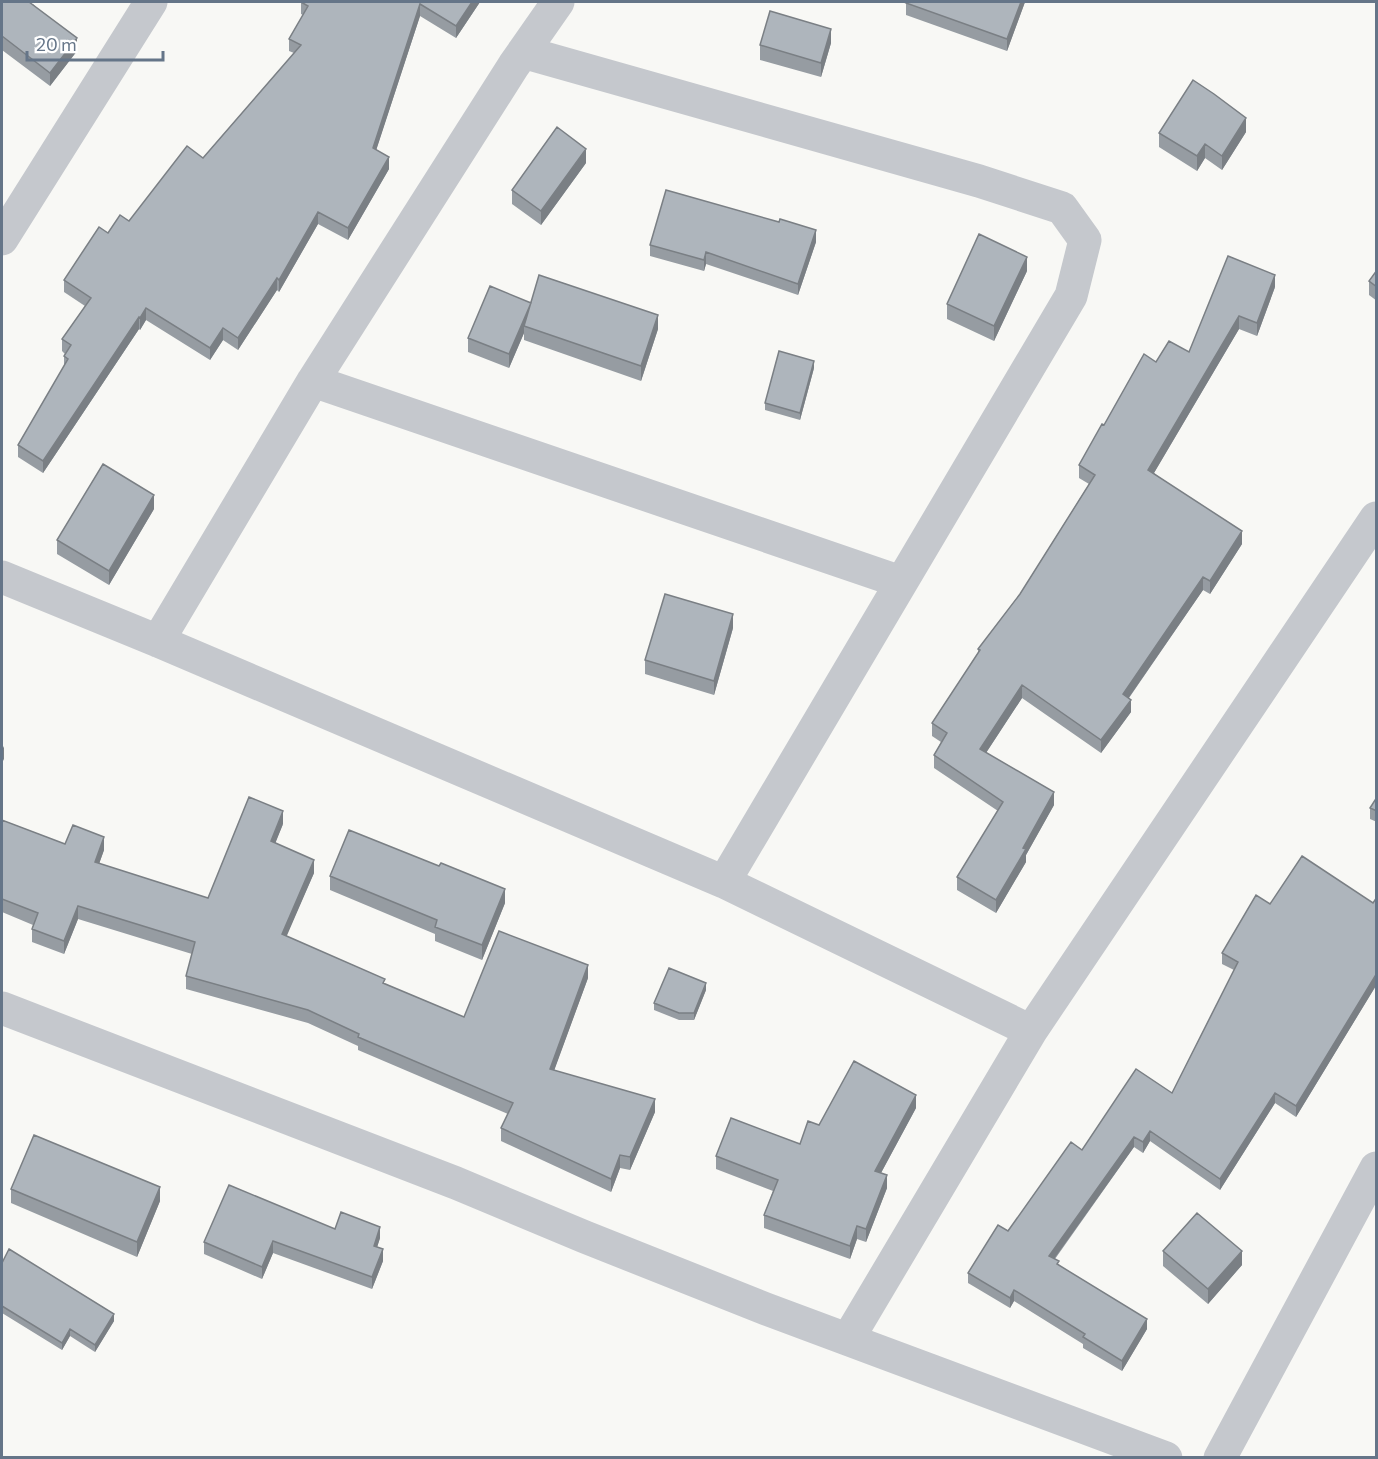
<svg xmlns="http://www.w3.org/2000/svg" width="1378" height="1459" font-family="Commissioner,sans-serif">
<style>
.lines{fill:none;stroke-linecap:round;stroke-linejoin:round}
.minor{stroke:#c5c8cd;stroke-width:33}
.wall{fill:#969ca2}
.shaded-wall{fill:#7a7f84}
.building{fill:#aeb5bc;stroke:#7a7f84;stroke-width:1.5}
</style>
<rect width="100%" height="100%" fill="#f8f8f5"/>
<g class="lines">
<path class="minor" d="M523,52L979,181L1062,208L1085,240L1071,296L724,882
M2,239L151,2
M313,381L901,582
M2,577L158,641L724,882L1031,1031
M158,641L313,381L514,65L558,2
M2,1008L456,1183L585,1237L766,1309L1166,1458
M848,1339L1031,1031L1376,518
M1220,1458L1376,1168"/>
</g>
<path class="wall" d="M2,2L33,4L77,51L50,86L2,50Z
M301,2H480L456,38L420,16L376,150L389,169L348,240L318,224L279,292L277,290L238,350L223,340L210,360L146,320L140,330L139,329L43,473L18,457V445L64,366V356L65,354L62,351V339L85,306L64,292V280L108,233L129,221L203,158L294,53L289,51V39L303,15L301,14Z
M907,2H1025L1007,51L906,15V3Z
M831,43L821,77L760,60V45Z
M1246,132L1222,170L1205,158L1197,171L1159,147V133Z
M586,163L541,225L512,204V190Z
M816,242L798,295L706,264L704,271L650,256V245Z
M1377,270V301L1369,295V281Z
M1027,271L994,341L947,319V304Z
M1275,287L1257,336L1239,329L1154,473L1242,544L1210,594L1203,590L1129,698L1131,712L1101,753L1022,698L986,753L1054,805L1026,855V862L996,913L957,890V877L998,811L934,768V755L941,742L932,736V723L978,653V649L1020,594L1089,484L1079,478V465L1104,425L1156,362L1189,352Z
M531,303L658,329L641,381L524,340V333L509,368L468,352V338Z
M814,368L800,420L765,410V403Z
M154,509L109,585L57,554V540Z
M733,628L714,695L645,674V660Z
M1377,797V822L1370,819V808Z
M2,820L65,844L104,850L99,864L208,898L283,824L275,843L314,873L286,936L385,984L464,1017L588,978L554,1070L655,1112L630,1170L620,1168L611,1192L501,1141V1128L508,1114L358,1050V1046L308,1023L186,989V976L192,954L78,919L64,954L32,942V929L33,925L2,912Z
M330,876L505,903L482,960L435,941V934L330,890Z
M1377,897V984L1296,1117L1275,1103L1220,1190L1150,1141L1143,1153L1134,1147L1055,1259L1059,1265L1147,1329L1122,1371L1083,1348V1344L1014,1301L1010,1308L968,1283V1273L1082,1150L1172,1093L1234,970L1222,964V953L1270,904L1373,903Z
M706,990L694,1020H679L654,1010V1003Z
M916,1108L881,1173L887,1188L866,1242L857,1239L850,1259L764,1228V1215L773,1191L716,1169V1156L800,1144L819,1125Z
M11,1189L160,1201L137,1257L11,1203Z
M335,1229L380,1238L377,1247L383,1261L372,1289L273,1253L262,1279L204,1254V1242Z
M1163,1251L1242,1265L1208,1304L1163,1266Z
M2,1263L114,1321L95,1352L70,1336L62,1350L2,1313Z"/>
<path class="shaded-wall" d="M472,2H480L456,38V26Z
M1021,2H1025L1007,51V39Z
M420,4V16L373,160V148Z
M831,29V43L821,77V63Z
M77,38V51L50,86V73Z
M1246,118V132L1222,170V156Z
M1205,144V158L1197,171V156Z
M586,149V163L541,225V211Z
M389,157V169L348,240V228Z
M318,212V224L279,292V280Z
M816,230V242L798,295V284Z
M706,252V264L704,271V260Z
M1027,257V271L994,341V326Z
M1275,275V287L1257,336V323Z
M277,278V290L238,350V338Z
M531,303L524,326V333L509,368V354Z
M146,308V320L140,330V318Z
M658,315V329L641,381V366Z
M1239,316V329L1148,483V470Z
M139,317V329L43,473V461Z
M223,328V340L210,360V348Z
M814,361V368L800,420V413Z
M154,495V509L109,585V571Z
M1242,531V544L1210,594V581Z
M1203,577V590L1123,706V694Z
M733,614V628L714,695V681Z
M1022,685V698L980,762V749Z
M1131,700V712L1101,753V740Z
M4,746V759L2,763V750Z
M1054,792V805L1026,855V862L996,913V900L1023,848Z
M283,811V824L271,854V841Z
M104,837V850L95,875V862Z
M314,860V873L282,947V934Z
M505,889V903L482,960V945Z
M78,906V919L64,954V941Z
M588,965V978L550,1082V1069Z
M1377,973V984L1296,1117V1106Z
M706,983V990L694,1020V1013Z
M1275,1093V1103L1220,1190V1179Z
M916,1095V1108L875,1184V1171Z
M655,1099V1112L630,1170V1157Z
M1150,1131V1141L1143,1153V1142Z
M1134,1137V1147L1049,1266V1256Z
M620,1155V1168L611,1192V1179Z
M887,1175V1188L866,1242V1229Z
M160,1187V1201L137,1257V1242Z
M857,1226V1239L850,1259V1246Z
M380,1227V1238L374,1257V1246Z
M273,1241V1253L262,1279V1267Z
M383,1249V1261L372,1289V1277Z
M1242,1251V1265L1208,1304V1289Z
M1014,1290V1301L1010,1308V1298Z
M114,1314V1321L95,1352V1345Z
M1147,1319V1329L1122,1371V1361Z
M70,1329V1336L62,1350V1343Z"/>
<path class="building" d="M2,2H29L77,38L50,73L2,36Z
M301,2H472L456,26L420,4L373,148L389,157L348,228L318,212L279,280L277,278L238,338L223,328L210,348L146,308L140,318L139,317L43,461L18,445L68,359L64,356L71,345L62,339L91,298L64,280L99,227L108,233L120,215L129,221L187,146L203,158L301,45L289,39L308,6Z
M907,2H1021L1007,39L906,3Z
M770,11L831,29L821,63L760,45Z
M1193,80L1214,94L1246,118L1222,156L1205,144L1197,156L1159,133Z
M557,127L586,149L541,211L512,190Z
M666,190L779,222L780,219L816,230L798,284L706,252L704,260L650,245Z
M979,234L1027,257L994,326L947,304Z
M1228,256L1275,275L1257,323L1239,316L1148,470L1242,531L1210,581L1203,577L1123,694L1131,700L1101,740L1022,685L980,749L1054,792L1023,848L1026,849L996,900L957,877L1003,802L934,755L947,733L932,723L980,650L978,649L1020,594L1095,475L1079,465L1102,424L1104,425L1144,354L1156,362L1169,341L1189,352Z
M1377,270V287L1369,281Z
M539,275L658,315L641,366L524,326Z
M490,286L531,303L509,354L468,338Z
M779,351L814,361L800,413L765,403Z
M103,464L154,495L109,571L57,540Z
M665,594L733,614L714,681L645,660Z
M249,797L283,811L271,841L314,860L282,934L385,979L383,983L464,1017L499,931L588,965L550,1069L655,1099L630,1157L620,1155L611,1179L501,1128L513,1103L358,1037L359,1034L308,1010L186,976L195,942L78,906L64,941L32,929L38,913L2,899V820L65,844L73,825L104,837L95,862L208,898Z
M1377,797V811L1370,808Z
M349,830L439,866L441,863L505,889L482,945L435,927L437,920L330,876Z
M1302,856L1373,903L1377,897V973L1296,1106L1275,1093L1220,1179L1150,1131L1143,1142L1134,1137L1049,1256L1059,1261L1057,1264L1147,1319L1122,1361L1083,1337L1085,1334L1014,1290L1010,1298L968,1273L998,1225L1008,1231L1071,1142L1082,1150L1136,1069L1172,1093L1238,962L1222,953L1256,895L1270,904Z
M669,968L706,983L694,1013H679L654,1003Z
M854,1061L916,1095L875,1171L887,1175L866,1229L857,1226L850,1246L764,1215L778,1180L716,1156L731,1118L800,1144L808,1121L819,1125Z
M34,1135L160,1187L137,1242L11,1189Z
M229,1185L335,1229L341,1212L380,1227L374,1246L383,1249L372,1277L273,1241L262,1267L204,1242Z
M1197,1213L1242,1251L1208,1289L1163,1251Z
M9,1249L114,1314L95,1345L70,1329L62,1343L2,1306V1263Z"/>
<rect width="1378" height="1459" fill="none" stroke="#657588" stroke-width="6"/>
<path d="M27 51v9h136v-9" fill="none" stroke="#657588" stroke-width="3"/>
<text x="36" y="51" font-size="18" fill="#657588" stroke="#ffffff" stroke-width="4.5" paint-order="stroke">20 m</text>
</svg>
